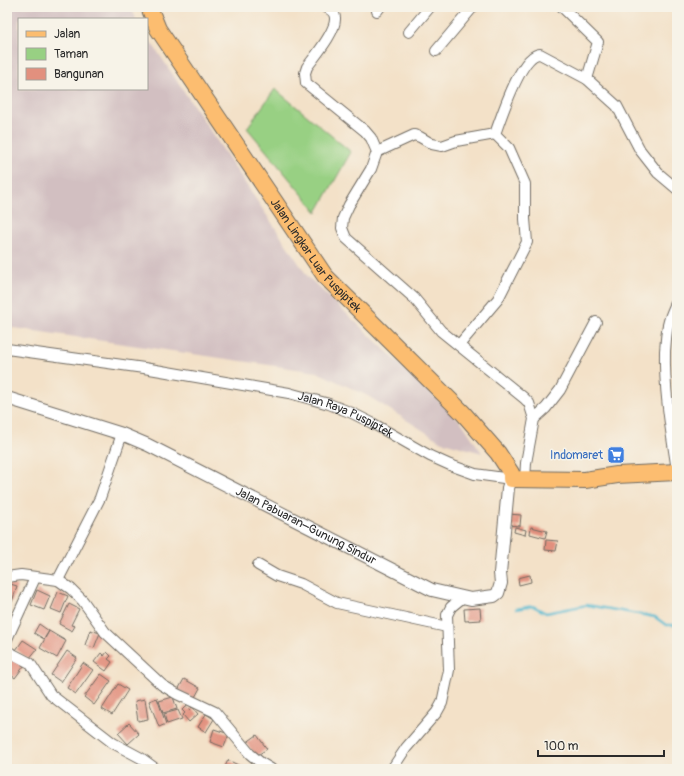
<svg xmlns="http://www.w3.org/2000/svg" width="684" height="776" font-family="Pangolin,sans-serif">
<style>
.industrial{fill:#d2bfc1}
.green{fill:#98d083;stroke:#627e57}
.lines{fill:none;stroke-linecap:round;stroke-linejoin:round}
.stream{stroke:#50b7cf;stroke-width:2.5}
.building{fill:#e2907e}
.minor-casing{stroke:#716b62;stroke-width:12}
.tertiary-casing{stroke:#716b62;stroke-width:14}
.primary-casing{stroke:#716b62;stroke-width:18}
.minor{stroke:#fff;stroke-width:10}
.tertiary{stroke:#fff;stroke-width:12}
.primary{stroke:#fcbd6f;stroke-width:16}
.labels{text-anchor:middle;stroke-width:3;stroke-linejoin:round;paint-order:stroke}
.street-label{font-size:12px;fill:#2b2b2b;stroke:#f7f3e8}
.shop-label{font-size:12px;fill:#366cbe;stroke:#f7f3e8;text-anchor:end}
</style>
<rect width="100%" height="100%" fill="#f7f3e8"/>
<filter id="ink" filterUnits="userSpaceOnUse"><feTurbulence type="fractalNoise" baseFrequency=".025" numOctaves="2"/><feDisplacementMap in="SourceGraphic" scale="8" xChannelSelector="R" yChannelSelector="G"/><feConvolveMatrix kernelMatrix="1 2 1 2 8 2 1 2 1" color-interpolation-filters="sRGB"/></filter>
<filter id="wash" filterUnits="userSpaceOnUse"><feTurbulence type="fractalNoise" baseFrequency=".012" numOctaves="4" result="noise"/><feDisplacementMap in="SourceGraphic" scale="16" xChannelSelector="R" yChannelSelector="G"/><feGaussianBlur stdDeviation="0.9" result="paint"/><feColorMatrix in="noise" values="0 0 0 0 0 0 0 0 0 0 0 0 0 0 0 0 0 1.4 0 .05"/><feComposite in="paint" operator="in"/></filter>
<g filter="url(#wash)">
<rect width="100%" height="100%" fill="#f3e1c8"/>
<path class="industrial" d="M7,7H131L136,19H19V89H147V36L308,277L462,423L482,453L440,441L368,396L317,372L7,327Z"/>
<path class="green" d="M275,89L351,152L317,212L247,128Z"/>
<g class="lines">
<path class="stream" d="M516,609L533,606L546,613L587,605L655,617L666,625H677"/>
</g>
<g id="blocks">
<path class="building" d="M508,514L521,515L520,526L507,525Z
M515,527L526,530L525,535L514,532Z
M531,527L547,531L545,538L530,534Z
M546,540L558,541L556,551L545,550Z
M530,575L531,582L519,585L518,578Z
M7,583L17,586L12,602L7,601Z
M37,590L50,596L44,610L31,605Z
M58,592L68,596L61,613L51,609Z
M69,604L79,609L71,625L75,626L72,631L59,624Z
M480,608L481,620L465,621L464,609Z
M39,624L49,631L44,639L34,633Z
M90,630L100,633L94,648L85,645Z
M49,631L66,641L57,658L40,648Z
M23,640L37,649L29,659L16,650Z
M67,651L77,658L61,682L51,675Z
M107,652L111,656L108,659L112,662L106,671L94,662L101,653L104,656Z
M11,657L24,666L15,678L7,672V662Z
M83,663L93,670L76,694L67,688Z
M101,674L111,681L94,705L84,697Z
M184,679L200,688L194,699L178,690Z
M118,684L128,690L112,715L102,709Z
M173,697L177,709L163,713L159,701Z
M157,698L166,724L159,727L149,701Z
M145,699L148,719L138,721L135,701Z
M186,706L189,710L192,707L198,714L189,722L183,715L185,713L182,710Z
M178,710L182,719L167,724L164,714Z
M206,714L214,719L206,732L198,727Z
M129,723L139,734L128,744L118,733Z
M214,729L229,734L224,747L210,742Z
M257,735L267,749L256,756L246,743Z
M228,760L246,769H224Z"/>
</g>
</g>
<g filter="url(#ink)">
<use href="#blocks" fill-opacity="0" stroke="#716b62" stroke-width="1"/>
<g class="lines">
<defs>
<g id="minor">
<path d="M325,7C330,9 335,13 335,18C336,32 315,56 307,67L305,73L306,83L365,131L371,138L377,152L371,169L349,205L343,218L342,228L346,238L414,298L441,331L524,398L529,403L534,419L526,463L525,480"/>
<path d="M562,7L598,42L587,79"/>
<path d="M377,11L380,7"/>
<path d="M409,32L430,7"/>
<path d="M436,51L473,7"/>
<path d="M377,152L414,135L420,137L432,144L442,146L456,141L495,134C501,118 521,54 540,54L587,79L617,106L640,150L658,173L677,189"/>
<path d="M677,301C674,308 671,314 669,321C666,331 666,341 665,351C664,391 671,431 677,470"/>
<path d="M459,345L498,299L527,242L525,219V184L509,148L495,134"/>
<path id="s1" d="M7,349L144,368L289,393L329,404L352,413L372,423L430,456L450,465L475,474L511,479"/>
<path d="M534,419L546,408L560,390L596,322"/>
<path d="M258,565L277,576L301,584L337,603L447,627"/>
<path d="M7,577L21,575L58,580L71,589L83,601L105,632L162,685L177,694L215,712L250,754L261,763L271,769"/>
<path d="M58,580L100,498L122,434"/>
<path d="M7,639L35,578"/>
<path d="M7,651L30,663L51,695L113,743L141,758L156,769"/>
<path d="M392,769L406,748L437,712L442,703L449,670L447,615L451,607L462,598"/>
</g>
<g id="tertiary">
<path id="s2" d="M7,398L122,434L148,445L432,590L471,599L494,596L498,593L501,583L500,573L508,488L511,479"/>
</g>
<g id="primary">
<path id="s3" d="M149,7L158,29L325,276L463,413L498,453L511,473V479L585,480L617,475L677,472"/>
</g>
</defs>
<use href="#minor" class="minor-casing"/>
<use href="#tertiary" class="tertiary-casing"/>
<use href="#primary" class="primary-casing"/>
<use href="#minor" class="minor"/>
<use href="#tertiary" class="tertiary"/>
<use href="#primary" class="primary"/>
</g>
</g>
<defs>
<symbol id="supermarket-square" viewBox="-11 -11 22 22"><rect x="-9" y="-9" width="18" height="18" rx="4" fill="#3f7fe0" stroke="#f7f3e8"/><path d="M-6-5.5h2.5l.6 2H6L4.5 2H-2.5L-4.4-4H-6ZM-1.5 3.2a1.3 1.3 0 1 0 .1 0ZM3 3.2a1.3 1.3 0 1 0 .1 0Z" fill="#fff"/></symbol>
</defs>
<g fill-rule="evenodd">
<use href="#supermarket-square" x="606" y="445" width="20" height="20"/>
</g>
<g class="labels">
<g class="street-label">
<text dy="4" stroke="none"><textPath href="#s3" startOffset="300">Jalan Lingkar Luar Puspiptek</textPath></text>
<text dy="4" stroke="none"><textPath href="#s1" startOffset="346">Jalan Raya Puspiptek</textPath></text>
<text dy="4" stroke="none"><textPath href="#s2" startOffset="326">Jalan Pabuaran–Gunung Sindur</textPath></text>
</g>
<g class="shop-label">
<text x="603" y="459">Indomaret</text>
</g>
</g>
<rect width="684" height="776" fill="none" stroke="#f7f3e8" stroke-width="24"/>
<rect x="18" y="18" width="130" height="72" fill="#f7f3e8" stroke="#a5a39c"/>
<rect x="26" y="31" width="20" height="6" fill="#fcbd6f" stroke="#a5a39c"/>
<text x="54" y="38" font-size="12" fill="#2b2b2b">Jalan</text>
<rect x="26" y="48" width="20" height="12" fill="#98d083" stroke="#a5a39c"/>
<text x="54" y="58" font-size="12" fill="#2b2b2b">Taman</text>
<rect x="26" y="68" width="20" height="12" fill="#e2907e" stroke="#a5a39c"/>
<text x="54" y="78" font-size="12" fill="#2b2b2b">Bangunan</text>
<path d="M538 750v6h126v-6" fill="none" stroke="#2b2b2b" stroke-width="2"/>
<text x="544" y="750" font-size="12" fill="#2b2b2b" stroke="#f7f3e8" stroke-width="3" paint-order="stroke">100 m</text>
</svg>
